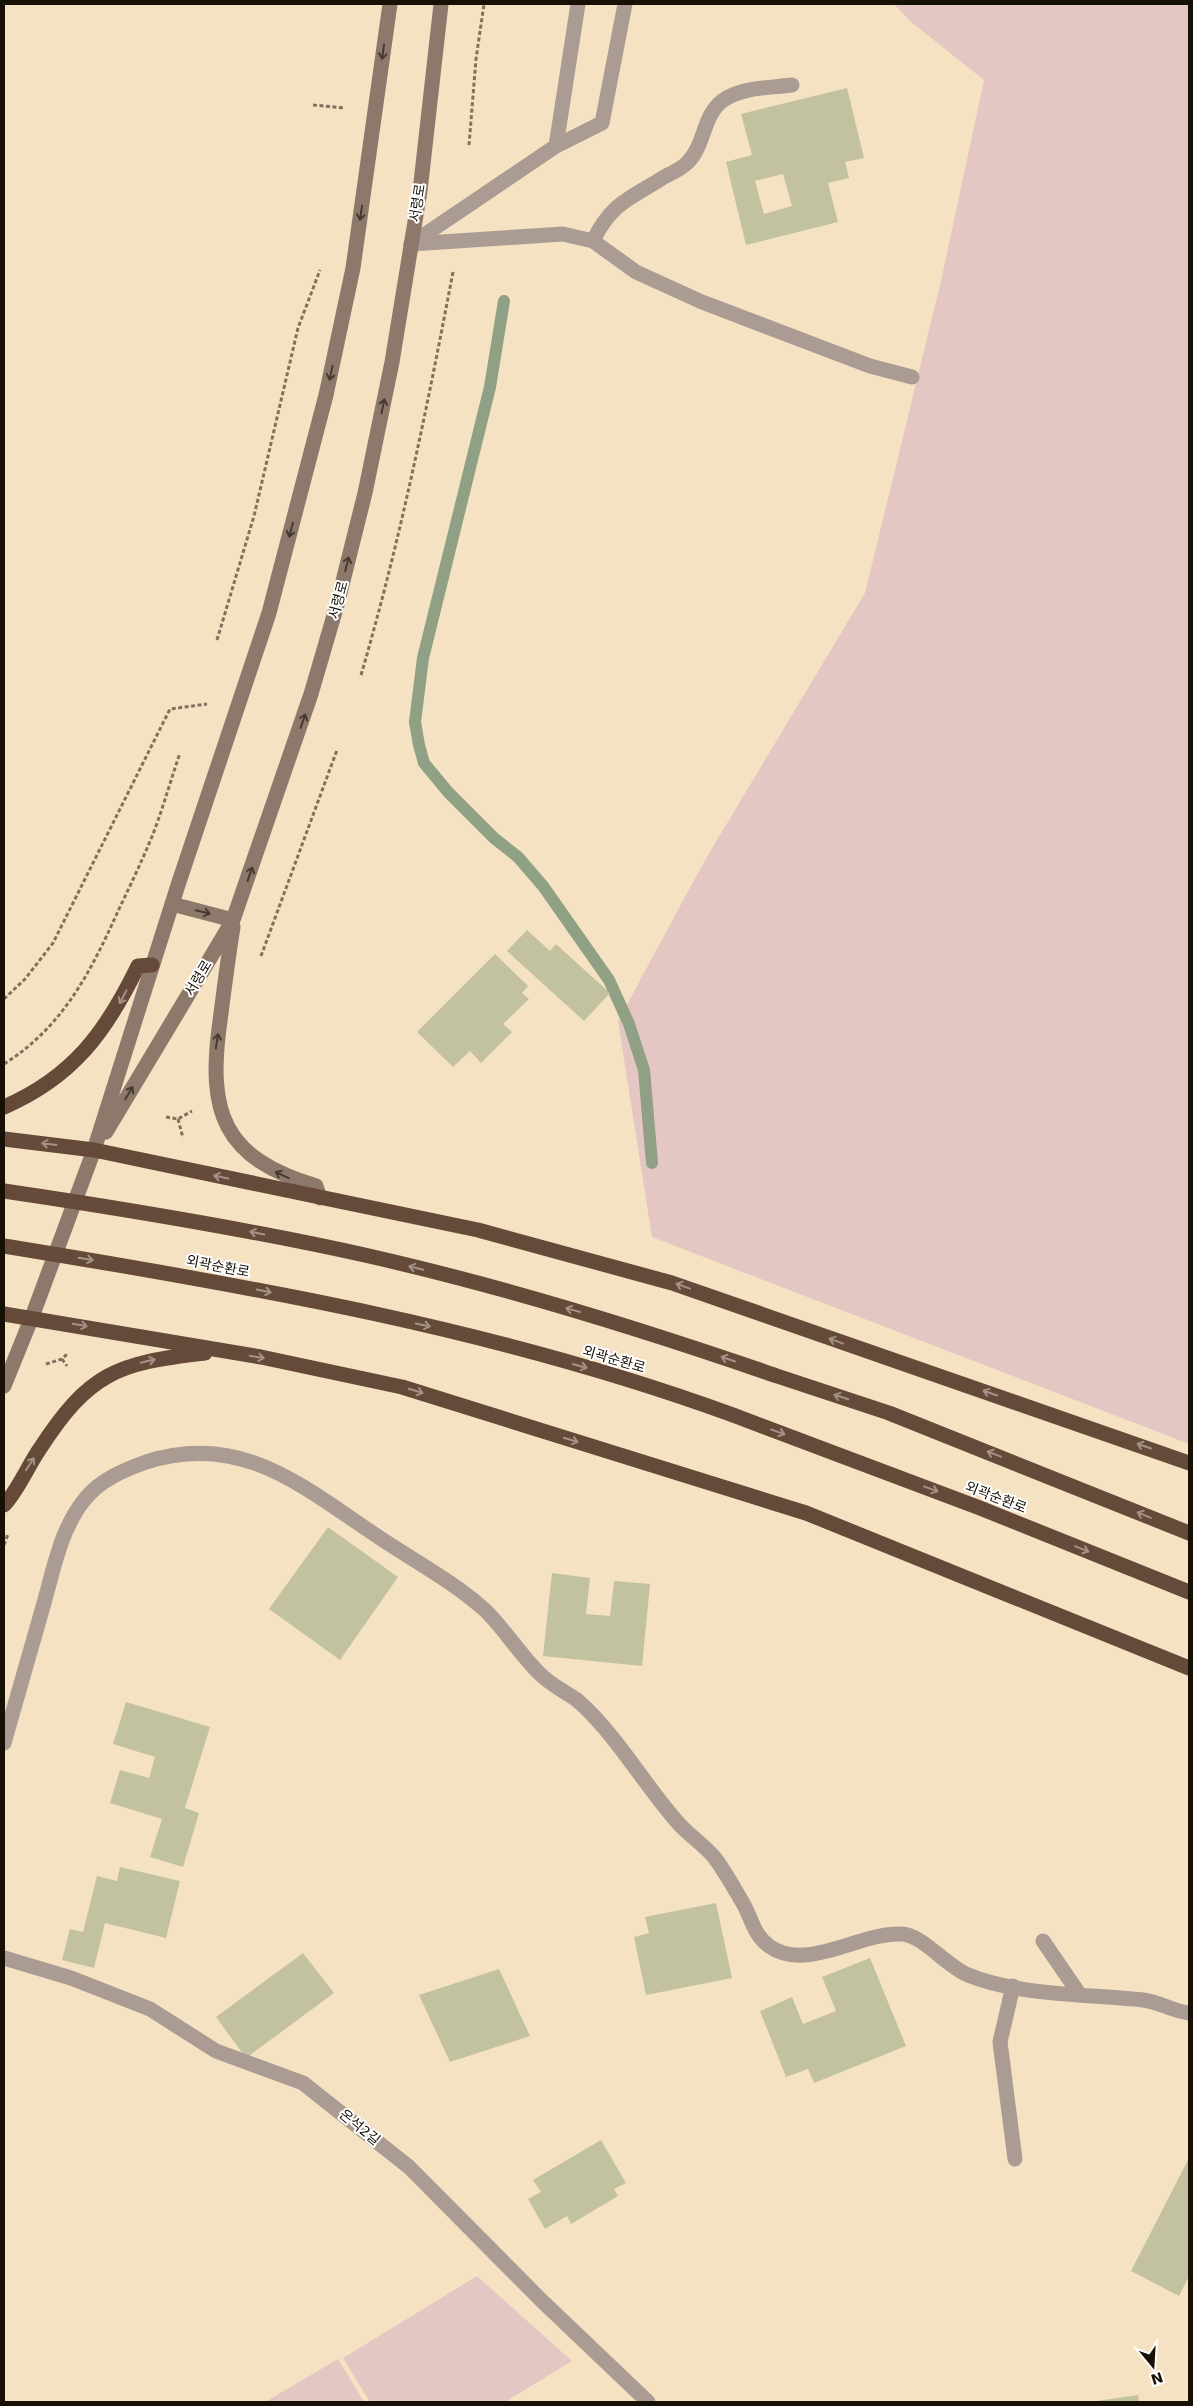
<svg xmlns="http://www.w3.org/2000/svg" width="1193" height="2406" font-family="'DejaVu Sans','Noto Sans KR',sans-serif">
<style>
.green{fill:#e4c7c3}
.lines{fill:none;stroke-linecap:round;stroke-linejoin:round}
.stream{stroke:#8fa084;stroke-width:12}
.building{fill:#c2c2a0;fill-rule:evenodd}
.path{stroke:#7e725e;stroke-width:3;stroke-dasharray:4 2.5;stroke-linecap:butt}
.lane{stroke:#aa9c93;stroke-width:15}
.street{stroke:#aa9c93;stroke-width:15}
.secondary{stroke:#8d796c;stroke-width:15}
.highway{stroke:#664a39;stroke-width:15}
.highway-bridge{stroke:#664a39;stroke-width:15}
.oneway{stroke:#463a2e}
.oneway2{stroke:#a39288}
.labels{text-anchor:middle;stroke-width:4;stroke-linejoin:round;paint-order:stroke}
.street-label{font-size:14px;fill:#161005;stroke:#fff}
</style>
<rect width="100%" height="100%" fill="#f5e2c3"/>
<path class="green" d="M894,4H1189V1444L652,1237L618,1021L705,860L865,593L941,281L984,80L911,22Z
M477,2276L572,2361L505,2402H370L343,2358Z
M338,2359L364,2402H265Z"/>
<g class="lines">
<path class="stream" d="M504,301L490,387L423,658L415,722L419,745L424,763L448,792L494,838L518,857L543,886L609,980L629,1024L644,1070L652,1163"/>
</g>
<path class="building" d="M847,88L864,158L845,162L849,178L828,183L838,222L746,245L726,162L752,155L741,114ZM783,174L792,206L764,214L755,181Z
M527,930L550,951L556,944L610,993L584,1021L507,951Z
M495,954L528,986L522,993L529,999L503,1024L512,1032L481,1063L470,1051L453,1067L417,1032Z
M328,1527L398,1577L340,1660L269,1609Z
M552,1573L590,1578L586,1614L610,1616L614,1581L650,1584L642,1666L543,1656Z
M126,1702L210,1727L185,1808L199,1813L183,1867L150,1857L162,1819L110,1803L120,1770L149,1778L155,1757L113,1744Z
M120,1867L180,1881L166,1938L105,1923L94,1968L62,1960L70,1929L83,1932L97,1876L117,1881Z
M716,1903L732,1978L646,1995L634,1937L649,1933L645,1917Z
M303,1953L334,1993L246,2058L216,2017Z
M870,1958L906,2046L814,2083L808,2069L786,2077L760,2011L792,1997L803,2024L836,2011L822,1977Z
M499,1969L530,2036L450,2062L419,1995Z
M601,2140L626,2183L614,2189L618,2196L571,2224L567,2216L545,2229L528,2199L541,2192L533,2180Z
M1189,2158V2276L1179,2296L1131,2271Z
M1138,2395L1139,2402H1097V2401Z"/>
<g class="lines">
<path class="path" d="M313,105L345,108
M469,145L476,59L484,4
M217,640L254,516L298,328L320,270
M361,675C400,542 427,408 453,272
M261,956L337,750
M4,999L25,979L53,943L170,709L207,704
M4,1064C64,1026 91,971 119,909C130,886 141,863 151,839C162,812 170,782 180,753
M166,1117L178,1119L192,1111
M178,1119L183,1138
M62,1359L67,1366
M46,1364L62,1359L67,1354
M4,1545L8,1534"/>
<path class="lane" d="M556,146L602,123L625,4
M411,244L556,146L578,4
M1043,1941L1080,1995
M1013,1986L1000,2042L1015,2159"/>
<path class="street" d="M593,241C612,202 630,199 664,177C672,173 681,169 687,163C705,146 702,117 722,101C741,87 769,88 792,85
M411,244L563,234L593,241L636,272L702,302L870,366L912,377
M4,1743C17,1696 31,1650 44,1603C54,1568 61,1528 85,1499C100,1480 124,1470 146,1462C243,1431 304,1488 380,1538C416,1562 454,1582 486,1611C505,1630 519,1653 538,1672C549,1684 564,1691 577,1700C591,1712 604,1727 615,1741C637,1769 656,1798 679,1824C690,1836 704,1845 714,1857C725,1871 735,1890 744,1905C752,1920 754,1935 769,1946C806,1973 860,1932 901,1934C922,1934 946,1966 968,1975C1020,1996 1088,1994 1143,2000C1159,2002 1173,2011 1189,2013
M4,1958L71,1978L150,2009L216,2051L303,2083L409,2167L541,2300L648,2402"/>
<path class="secondary" d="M172,904L233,920
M233,927C228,958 224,990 220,1021C207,1113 223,1158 316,1186L320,1198
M106,1132L233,920L311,694L337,605L365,493L392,362L420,191L441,4
M4,1386L32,1317L94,1150L178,885L269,613L326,395L353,268L390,4"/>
<path class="highway" d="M4,1107C73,1077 106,1032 138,966L152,965
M4,1139L94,1150L478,1230L672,1283L1189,1463
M4,1314L261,1357L402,1387L806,1513L1189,1668
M774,1375L889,1413L1189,1533
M733,1415L980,1508L1189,1592
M4,1505C17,1492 28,1466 39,1450C89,1373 116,1363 205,1353"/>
<path class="highway-bridge" d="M4,1191C126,1209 248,1229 369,1256C506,1287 641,1329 774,1375
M4,1246C250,1286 498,1329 733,1415"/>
</g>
<defs><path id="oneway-shaft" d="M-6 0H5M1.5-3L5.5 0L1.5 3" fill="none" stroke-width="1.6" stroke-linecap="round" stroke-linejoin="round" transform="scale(1.25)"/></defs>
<g class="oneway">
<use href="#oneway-shaft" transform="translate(383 52) rotate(98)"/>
<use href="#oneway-shaft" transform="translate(361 213) rotate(98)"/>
<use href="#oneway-shaft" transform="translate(331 373) rotate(102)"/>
<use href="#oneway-shaft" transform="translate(383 406) rotate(-78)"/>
<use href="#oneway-shaft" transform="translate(291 530) rotate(105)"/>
<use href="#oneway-shaft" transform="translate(347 564) rotate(-76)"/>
<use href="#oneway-shaft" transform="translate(303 721) rotate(-71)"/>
<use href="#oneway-shaft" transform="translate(250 874) rotate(-71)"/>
<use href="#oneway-shaft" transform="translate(203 912) rotate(14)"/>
<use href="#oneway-shaft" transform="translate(217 1041) rotate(-81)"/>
<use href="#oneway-shaft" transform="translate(129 1093) rotate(-59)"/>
<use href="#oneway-shaft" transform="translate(282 1175) rotate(-155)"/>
</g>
<g class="oneway2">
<use href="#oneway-shaft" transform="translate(123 997) rotate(118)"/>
<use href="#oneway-shaft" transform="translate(49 1144) rotate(-173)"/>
<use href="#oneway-shaft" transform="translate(221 1177) rotate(-168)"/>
<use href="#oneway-shaft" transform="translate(257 1233) rotate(-168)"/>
<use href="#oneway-shaft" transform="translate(86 1259) rotate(9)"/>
<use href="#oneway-shaft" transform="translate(416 1268) rotate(-166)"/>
<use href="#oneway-shaft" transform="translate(683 1286) rotate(-160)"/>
<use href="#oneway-shaft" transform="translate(264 1291) rotate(11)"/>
<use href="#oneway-shaft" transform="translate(573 1310) rotate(-165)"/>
<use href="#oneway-shaft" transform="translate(80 1325) rotate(10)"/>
<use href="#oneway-shaft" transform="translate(423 1325) rotate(12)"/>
<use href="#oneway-shaft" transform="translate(836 1341) rotate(-160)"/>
<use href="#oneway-shaft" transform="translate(257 1357) rotate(10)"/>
<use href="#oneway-shaft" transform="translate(728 1359) rotate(-161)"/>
<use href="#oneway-shaft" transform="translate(148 1361) rotate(-13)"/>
<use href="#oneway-shaft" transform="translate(580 1366) rotate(16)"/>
<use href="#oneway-shaft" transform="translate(416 1391) rotate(17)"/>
<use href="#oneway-shaft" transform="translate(990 1393) rotate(-161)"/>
<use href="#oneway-shaft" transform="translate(841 1397) rotate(-162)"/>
<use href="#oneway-shaft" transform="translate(778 1432) rotate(20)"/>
<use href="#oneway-shaft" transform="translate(571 1440) rotate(17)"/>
<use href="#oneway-shaft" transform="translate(1144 1446) rotate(-161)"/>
<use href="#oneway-shaft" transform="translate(994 1454) rotate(-159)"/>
<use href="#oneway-shaft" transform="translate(30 1464) rotate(-57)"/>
<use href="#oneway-shaft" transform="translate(931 1489) rotate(20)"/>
<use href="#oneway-shaft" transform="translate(1144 1515) rotate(-158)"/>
<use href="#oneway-shaft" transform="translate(1082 1549) rotate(22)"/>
</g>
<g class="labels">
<g class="street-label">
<text transform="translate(417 203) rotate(-81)" y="5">서령로</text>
<text transform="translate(338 600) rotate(-75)" y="5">서령로</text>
<text transform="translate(198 978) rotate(-59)" y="5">서령로</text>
<text transform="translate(218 1266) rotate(11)" y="5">외곽순환로</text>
<text transform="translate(614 1359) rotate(16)" y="5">외곽순환로</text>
<text transform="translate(996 1497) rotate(21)" y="5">외곽순환로</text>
<text transform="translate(360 2127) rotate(39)" y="5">온석2길</text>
</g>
</g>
<rect width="1193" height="2406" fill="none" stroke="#161005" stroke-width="10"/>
<g transform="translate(1153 2366) rotate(162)" stroke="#ffffff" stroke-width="4" paint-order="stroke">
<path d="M0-4L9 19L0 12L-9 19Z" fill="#161005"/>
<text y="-8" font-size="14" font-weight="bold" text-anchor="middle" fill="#161005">N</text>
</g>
</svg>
